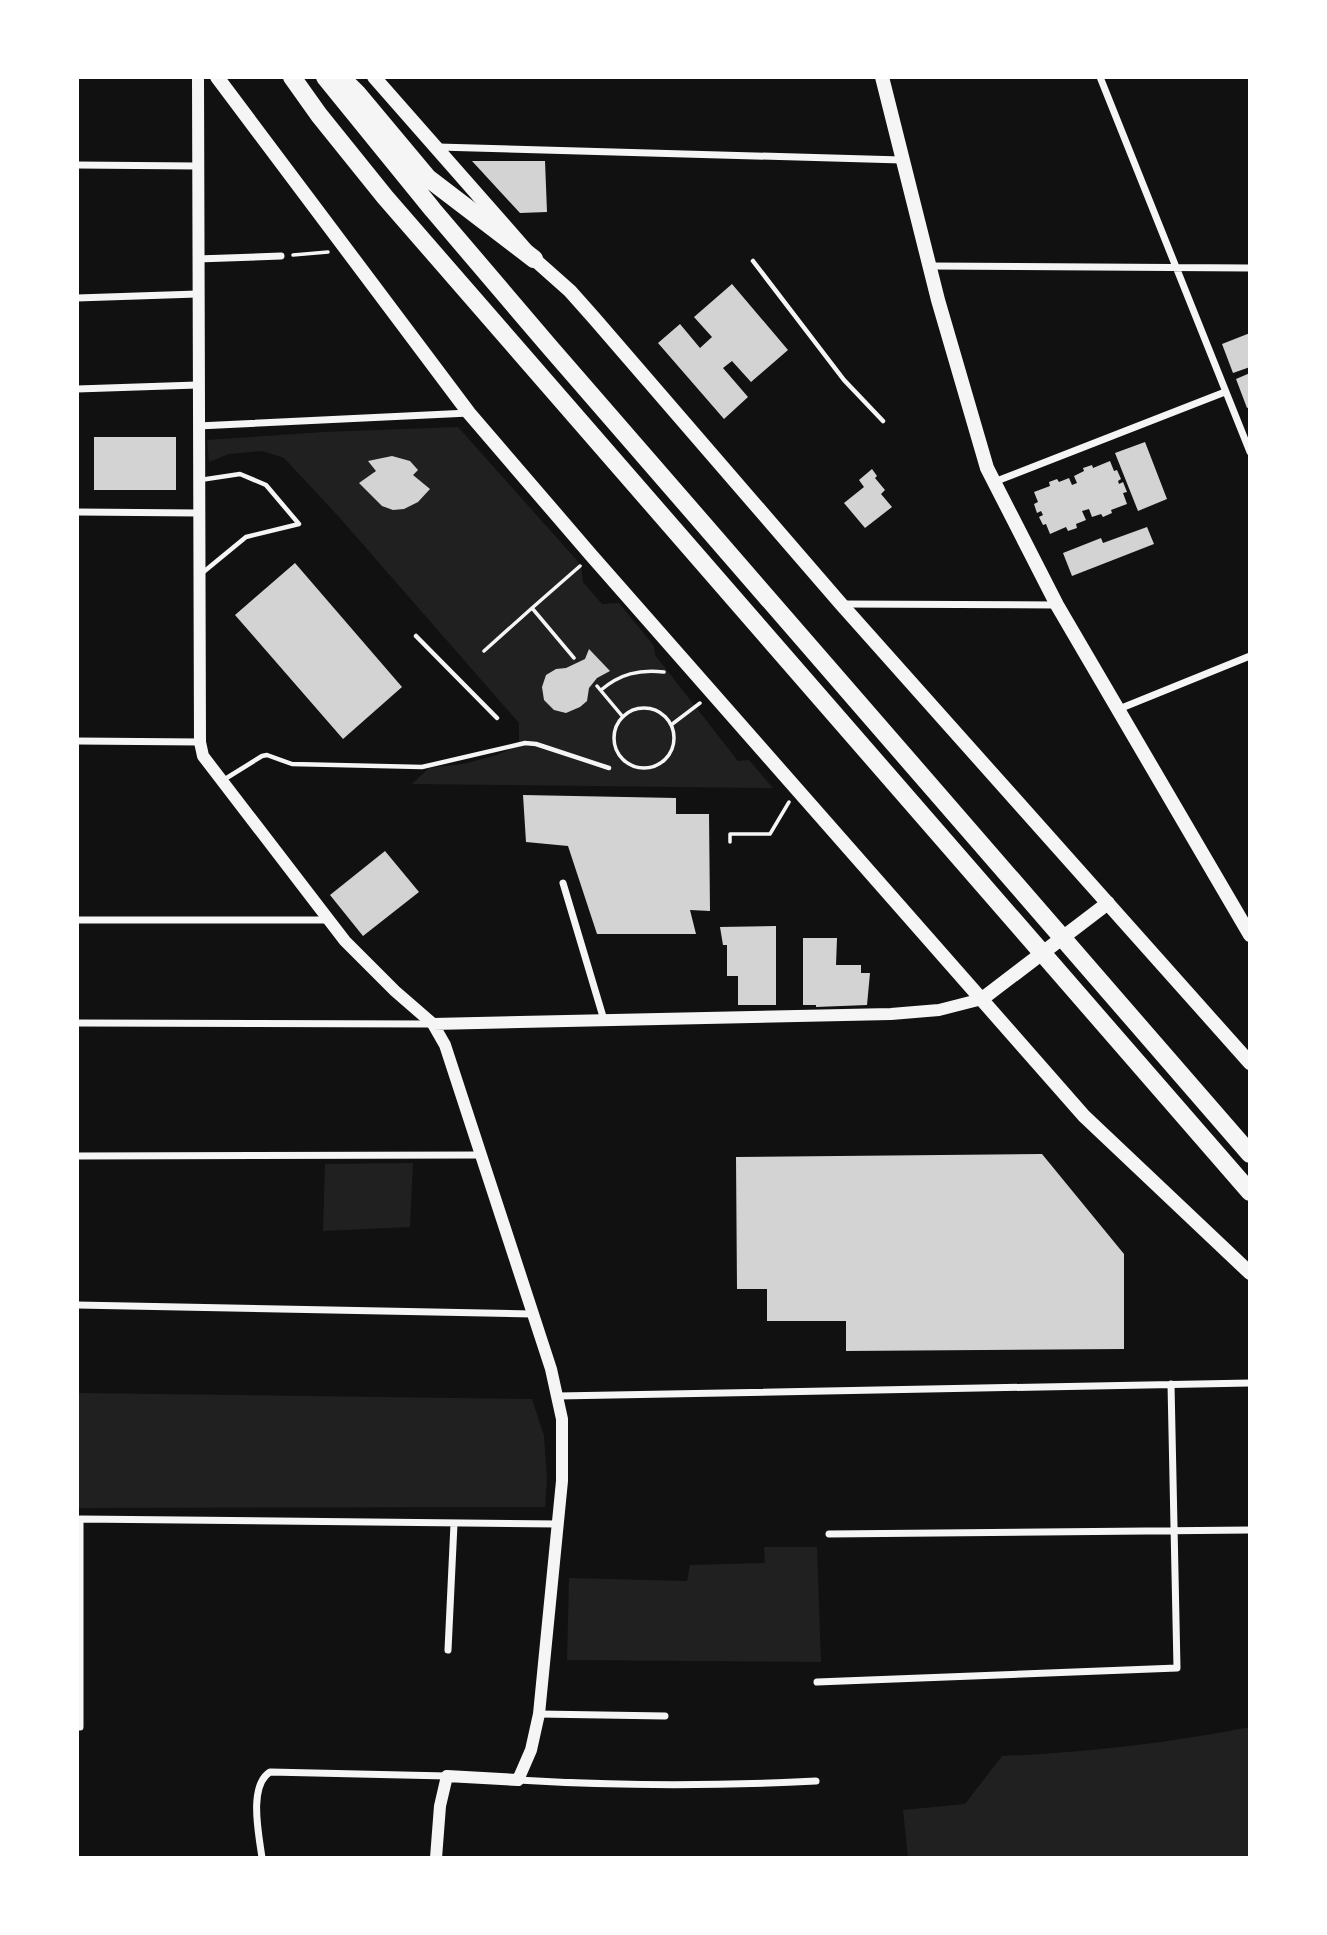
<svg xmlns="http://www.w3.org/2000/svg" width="1327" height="1935" font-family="'Varela Round',sans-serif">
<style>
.green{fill:#202020}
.building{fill:#d3d3d3}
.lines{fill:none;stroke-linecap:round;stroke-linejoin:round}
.path{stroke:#f5f5f5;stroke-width:3.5}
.service{stroke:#f5f5f5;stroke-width:4.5}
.minor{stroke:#f5f5f5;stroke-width:7}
.tertiary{stroke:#f5f5f5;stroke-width:12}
.secondary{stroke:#f5f5f5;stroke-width:14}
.motorway{stroke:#f5f5f5;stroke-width:18}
</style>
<rect width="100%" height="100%" fill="#111"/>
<path class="green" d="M458,427L581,565L583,582L602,604L619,603L654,646L655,655L738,761L749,760L773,788L412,784L429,768L463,764L497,755L519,745V723L339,517L284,458L263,451L229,454L209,462L207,440L324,432Z
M413,1163L410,1227L323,1231L325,1164Z
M77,1393L532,1399L544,1436L547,1479L545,1507L77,1508Z
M764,1547H817L821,1662L567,1660L569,1578L687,1581L690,1565L765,1563Z
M1250,1727V1858H908L903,1810L965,1804L1002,1756C1085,1753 1168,1743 1250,1727Z"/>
<path class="building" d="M472,161H545L547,212L520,213Z
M732,284L788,350L751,382L732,361L723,368L748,397L724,419L658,343L680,324L700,348L712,337L694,317Z
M1250,333V367L1233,373L1222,344Z
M1250,373V407L1247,408L1236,379Z
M94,437H176V490H94Z
M1145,442L1167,499L1138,511L1115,453Z
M392,456L410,461L418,470L413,475L430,489L418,502L404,509L393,510L382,506L359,483L376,471L368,461Z
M1110,461L1114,471L1117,470L1121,479L1118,481L1119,484L1123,482L1127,492L1123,493L1127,504L1111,510L1112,513L1103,517L1101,514L1092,517L1089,509L1082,511L1086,520L1076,524L1077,528L1068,531L1066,527L1050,534L1046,524L1043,525L1039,517L1043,515L1041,511L1037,513L1034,504L1038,502L1034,492L1050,486L1049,482L1057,479L1059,482L1069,478L1072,485L1077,483L1074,476L1084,471L1083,468L1092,465L1093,468Z
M872,469L877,476L875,478L885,490L881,494L892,507L865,528L844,503L864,487L859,480Z
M1147,527L1154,544L1072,576L1063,553L1101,538L1103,543Z
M295,563L402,687L343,739L235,615Z
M589,649L610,671L597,678L589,688L587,701L580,707L566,713L554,710L544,700L542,687L546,675L556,669L566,668L585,659Z
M523,795L676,798V814H709L710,911L690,910L696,934H597L568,846L526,842Z
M385,851L419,892L363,936L330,895Z
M776,926V1005H738V976H727V945H723L720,927Z
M803,938H837L836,965H861V973H870L867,1005L816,1007V1005H803Z
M1042,1154L1124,1254V1349L846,1351V1321H767V1289H737L736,1157Z"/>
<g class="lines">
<path class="path" d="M293,255L328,252
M484,651L532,608
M574,658L532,608L580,566
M597,686L623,717
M601,690C620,674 639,669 664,672
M614 738a30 30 0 1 1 60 0a30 30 0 1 1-60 0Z
M671,725L700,703
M730,842V834H770L789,802"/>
<path class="service" d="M753,261L844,380L883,421
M200,480L240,474L266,485L299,524L246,537L201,574
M416,636L497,718
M225,779L262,756L267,755L292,764L422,767L525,743L536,744L609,768"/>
<path class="minor" d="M1100,77L1250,452
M438,147L902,160
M77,165L196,166
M197,259L281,256
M930,266L1250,268
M77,298L197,294
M77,389L197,385
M198,426L469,413
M994,482L1225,392
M77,512L198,513
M842,604L1057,605
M1119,709L1250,656
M77,741L200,742
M563,883L604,1020
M77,920H328
M77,1023L432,1024
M77,1156L482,1155
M77,1305L532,1314
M558,1396L1250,1383
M829,1534L1250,1530
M448,1650L454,1524
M817,1682L1177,1668L1171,1384
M539,1714L665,1716
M77,1727H80V1519L558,1524
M518,1780C617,1786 717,1786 816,1781
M262,1858C259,1835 248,1786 270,1772L447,1776"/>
<path class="tertiary" d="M198,77L200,742L203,756L345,941L395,991L433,1024L445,1045L551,1369L562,1419V1481L539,1714L531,1750L518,1780L447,1776L440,1806L436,1858
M433,1024L891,1014L939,1010L982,999"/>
<path class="secondary" d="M217,77L469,413L591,555L1084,1116L1250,1273
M374,77L534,259L570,291L594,318L841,604L1250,1063
M882,77L938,300L987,468L1057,605L1250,935
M982,999L1108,903"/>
<path class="motorway" d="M292,77L319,115L385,197L1250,1192
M325,77L433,210L548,345L1250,1154
M341,77L357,93L428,178L534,259"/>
</g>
<rect width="1327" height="1935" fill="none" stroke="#ffffff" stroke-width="158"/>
</svg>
